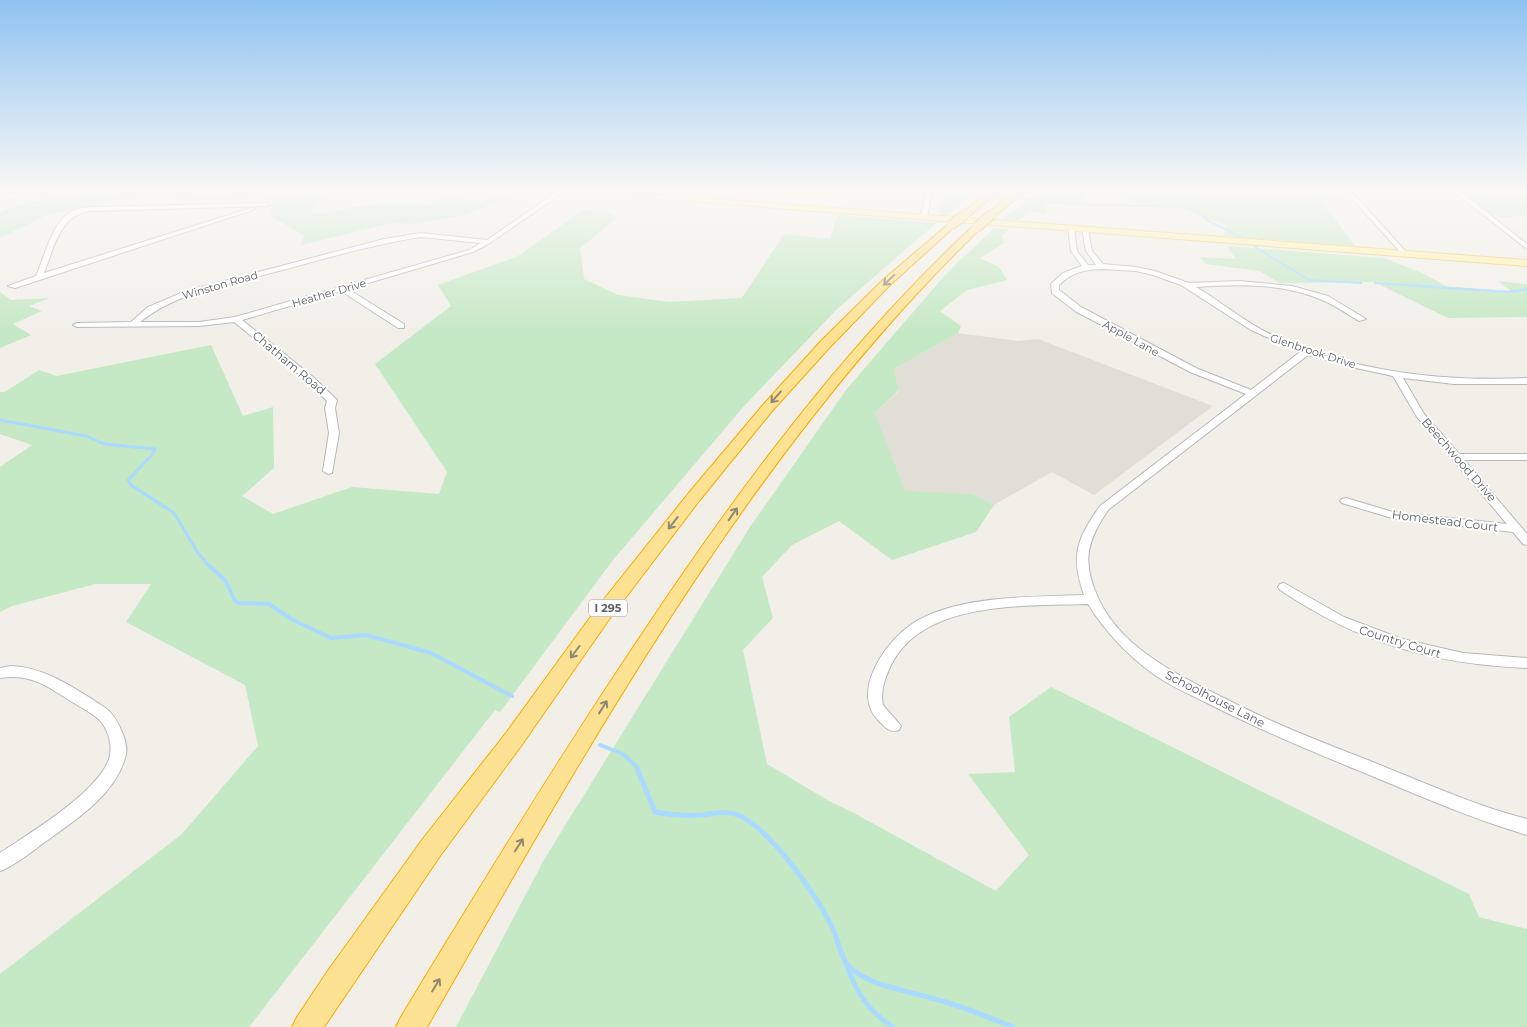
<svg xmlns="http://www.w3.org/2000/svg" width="1527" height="1027" font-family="Montserrat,sans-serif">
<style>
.education{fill:#e1ded6}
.green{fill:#c5e8c5}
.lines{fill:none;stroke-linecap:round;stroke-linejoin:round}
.stream-far4{stroke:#aadaff;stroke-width:2}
.stream-far3{stroke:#aadaff;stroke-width:2.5}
.stream-far2{stroke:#aadaff;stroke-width:3}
.stream-far1{stroke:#aadaff;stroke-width:4}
.stream{stroke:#aadaff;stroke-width:5}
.minor-casing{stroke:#b5b8bc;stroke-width:2}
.major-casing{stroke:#f2c960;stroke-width:2}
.highway-casing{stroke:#f9ab00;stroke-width:2}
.minor{fill:#fff;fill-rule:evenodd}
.major{fill:#fff2af;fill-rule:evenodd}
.highway{fill:#fde293;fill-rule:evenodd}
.highway-bridge-casing{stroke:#f9ab00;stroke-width:11;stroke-linecap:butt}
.highway-bridge{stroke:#fde293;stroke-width:9}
.oneway{stroke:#8e8975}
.labels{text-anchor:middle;stroke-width:4;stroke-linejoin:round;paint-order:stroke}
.far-street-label{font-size:11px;fill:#5f6368;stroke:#fff}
.shield{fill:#fff;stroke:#8f9295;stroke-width:1}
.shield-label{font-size:11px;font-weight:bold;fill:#5f6368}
.street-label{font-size:12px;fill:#5f6368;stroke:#fff}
</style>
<rect width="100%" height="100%" fill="#f1efe8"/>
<path class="education" d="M958,333L1018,341L1038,339L1213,406L1094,495L1052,472L994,505L973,494L905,492L875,413L899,391L894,369Z"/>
<path class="green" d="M77,191H261L240,199L194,200L161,195L111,200L89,207L49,214L0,238V213L7,209Z
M269,191H342L313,207L312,213L323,214L352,207L393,203L431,205L444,197L481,201L519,191L512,198L463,215L416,224L392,223L301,245L304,236L270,215L274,200L260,199Z
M943,191H980L946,215L939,213Z
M1039,191H1085L1082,205L1046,204L1047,213L1028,212L1019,220L1004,219Z
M1131,191H1337L1346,201L1321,200L1355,246L1224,236L1226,225L1183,209L1131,203Z
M1462,191H1527V215L1502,218L1491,214Z
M583,210L608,213L617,218L580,248L584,279L618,295L669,302L742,298L784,234L830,239L838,215L936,223L836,310L745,405L613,560L500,712L495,710L249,1027H0V974L182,834L258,746L245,685L126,622L151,584H95L12,606L0,612V467L32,445L0,434V392H5L39,370L57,376L211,345L243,416L273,407L274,468L242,496L273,514L352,487L439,494L447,472L375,364L451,306L438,285L518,256Z
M994,228L1009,229L1002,235L1004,243L980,258L999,267L1007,280L967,290L940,311L961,326L958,333L894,369L899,390L875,413L905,491L973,494L994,505L976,532L892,560L839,521L792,545L762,577L773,618L743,650L767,764L829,801L852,812L996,891L1029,855L968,774L1015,772L1009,717L1051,687L1469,894L1479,917L1527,929V1027H456L545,858L750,527L846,390L945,275Z
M1227,246L1384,258L1422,273L1448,287L1511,291L1498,281L1527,284V317L1448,318L1374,282L1280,283L1259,271L1206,264L1200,257L1236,259Z
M0,292L11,300L50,298L29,306L42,311L13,324L31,335L0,348Z"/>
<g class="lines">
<path class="stream-far4" d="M978,191H981
M1026,199L1073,204L1186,207L1197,211L1209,221L1245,239
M0,215L35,202L96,191
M1255,247L1309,280L1361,283
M1375,283L1423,286"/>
<path class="stream-far3" d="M1405,285L1508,292L1527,289"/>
<path class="stream-far2" d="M0,420L86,436L104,444L155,449L152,455L128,480L131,485L174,513L198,553L208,565"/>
<path class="stream-far1" d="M207,564L225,580L235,601L239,603L269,604L291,619L331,638L366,635L431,653L512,696
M600,745L623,754L637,767"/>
<path class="stream" d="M636,766L655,812C670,815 685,816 700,815C712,814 726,810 738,815C769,827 817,896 832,927C839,941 840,960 853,970C875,987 905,990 931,998C959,1005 986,1016 1013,1027
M847,966C856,992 869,1012 893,1027"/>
<defs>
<path id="minor" d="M27,191H37L0,201V197Z
M37,191H46L52,194L49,196Z
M372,191H383L366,196L363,194Z
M558,191H565L490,243L473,252L348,289L404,324V328H398L341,291L242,320L313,377L337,400L335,408L339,433L332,473L328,474L323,471L329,433L325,408L327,401L307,381L234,322L199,326L77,327L73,325L77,323L131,322L148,307L186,291L384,239L420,233L487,240ZM420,237L481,243L469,250L235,317L199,322H140C177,292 230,284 275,272C323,259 371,245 420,237Z
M926,191H932L927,217L924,219L921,217Z
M1345,191H1351L1407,253V255H1403Z
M1453,191H1460L1527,244V249Z
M266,203L269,205L268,206L92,211C60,213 54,248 44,273L251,208L256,209L15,288L8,286L36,276C44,258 52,224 69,213C76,208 85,208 92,207Z
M1071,226L1074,228L1077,251L1088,265H1096L1086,251L1082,229L1085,227L1088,229L1092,251L1103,264L1136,267L1155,271L1189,283L1239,281L1292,286L1328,296L1366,319L1359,321C1347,314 1335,305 1322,300C1283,283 1238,284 1196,287C1220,301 1241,319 1266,332C1344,371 1441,382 1527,378V384H1454L1403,378L1424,414L1459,454H1527V460H1464L1527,534V545L1523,544L1513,532L1392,518L1342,503L1340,501L1342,499L1346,498L1393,512L1507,524L1417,417L1393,376L1356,368L1308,355L1108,510C1099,524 1092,535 1089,551C1087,563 1090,577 1094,588C1114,645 1174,673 1224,698C1268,721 1314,739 1360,757C1416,779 1469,804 1527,819V835C1466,817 1409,791 1350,767C1301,747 1252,726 1205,702C1187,693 1168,685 1152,673C1126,654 1105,631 1088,604C1026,606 923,600 891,665C885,678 880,691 883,705L901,726L899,730C890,733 886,728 880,722C849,694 885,642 912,624C956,595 1033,597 1084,595C1070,555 1077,539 1100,506L1246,394L1190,372L1075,311L1052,293L1051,284L1063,273L1082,266L1071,251L1068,228ZM1103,269L1136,271L1153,275L1181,285L1251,330L1300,352L1251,390L1196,368L1081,307L1059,290V285C1072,272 1086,269 1103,269Z
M1284,583L1344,617L1402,639L1463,653L1527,658V668C1432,664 1359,643 1280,590L1278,587L1280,584Z
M11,666C45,667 76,689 104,707C113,713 118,722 122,732C125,739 128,750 125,758C115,795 74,821 45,842C31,852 16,865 0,871V853C30,833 97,793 109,759C113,748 109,732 102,723C95,714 83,709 74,703C48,687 32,673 0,678V668Z"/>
<path id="major" d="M578,191H609L1527,260V266L581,193Z"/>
<path id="highway" d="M990,191H999L968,217H962V213Z
M1016,191H1025L995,216H989V212Z
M951,222L956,225L954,227L890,285L830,347L772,411L699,501L610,618L521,746L440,856L324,1027H292L297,1017L327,972L422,840L506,733L597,608L688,494L763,405L821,341L883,280Z
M976,225L981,228L979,230C748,454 586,750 427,1027H396L401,1017C479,888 558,759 642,634C740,487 844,347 973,226Z"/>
</defs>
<use href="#minor" class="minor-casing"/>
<use href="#major" class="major-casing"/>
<use href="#highway" class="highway-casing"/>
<use href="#minor" class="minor"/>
<use href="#major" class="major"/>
<use href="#highway" class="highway"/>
<defs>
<path id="highway-bridge" d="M951,225L965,215
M976,228L992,214"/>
</defs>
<use href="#highway-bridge" class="highway-bridge-casing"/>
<use href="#highway-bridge" class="highway-bridge"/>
</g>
<defs><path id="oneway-shaft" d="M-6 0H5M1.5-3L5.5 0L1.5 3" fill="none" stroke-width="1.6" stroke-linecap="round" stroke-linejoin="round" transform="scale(1.25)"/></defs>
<g class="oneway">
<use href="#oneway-shaft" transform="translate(889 280) rotate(137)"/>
<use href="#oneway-shaft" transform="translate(776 397) rotate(131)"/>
<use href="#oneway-shaft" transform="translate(733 514) rotate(-55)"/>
<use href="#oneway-shaft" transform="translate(673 523) rotate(128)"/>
<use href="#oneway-shaft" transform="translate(575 652) rotate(127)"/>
<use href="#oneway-shaft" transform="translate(603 707) rotate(-58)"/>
<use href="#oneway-shaft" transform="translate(519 845) rotate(-57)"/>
<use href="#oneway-shaft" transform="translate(436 985) rotate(-59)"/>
</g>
<linearGradient id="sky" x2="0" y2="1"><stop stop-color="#8fc3f1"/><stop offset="0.57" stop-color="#f9f8f5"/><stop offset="1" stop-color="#f9f8f5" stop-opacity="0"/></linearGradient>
<rect width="1527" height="335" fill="url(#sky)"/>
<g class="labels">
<g class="far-street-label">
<text transform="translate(220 285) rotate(-16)" y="4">Winston Road</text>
<text transform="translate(329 293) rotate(-16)" y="4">Heather Drive</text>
<text transform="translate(1131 338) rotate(29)" y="4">Apple Lane</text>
<text transform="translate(1313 351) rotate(18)" y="4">Glenbrook Drive</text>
</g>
<rect class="shield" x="589" y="599.5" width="38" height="17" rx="4"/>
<g class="shield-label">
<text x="608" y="612">I 295</text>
</g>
<g class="street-label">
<text transform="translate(289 363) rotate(40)" y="4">Chatham Road</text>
<text transform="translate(1459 460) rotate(49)" y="4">Beechwood Drive</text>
<text transform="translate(1445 521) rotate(7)" y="4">Homestead Court</text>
<text transform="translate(1400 642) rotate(17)" y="4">Country Court</text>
<text transform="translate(1215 699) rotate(27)" y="4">Schoolhouse Lane</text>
</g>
</g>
</svg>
